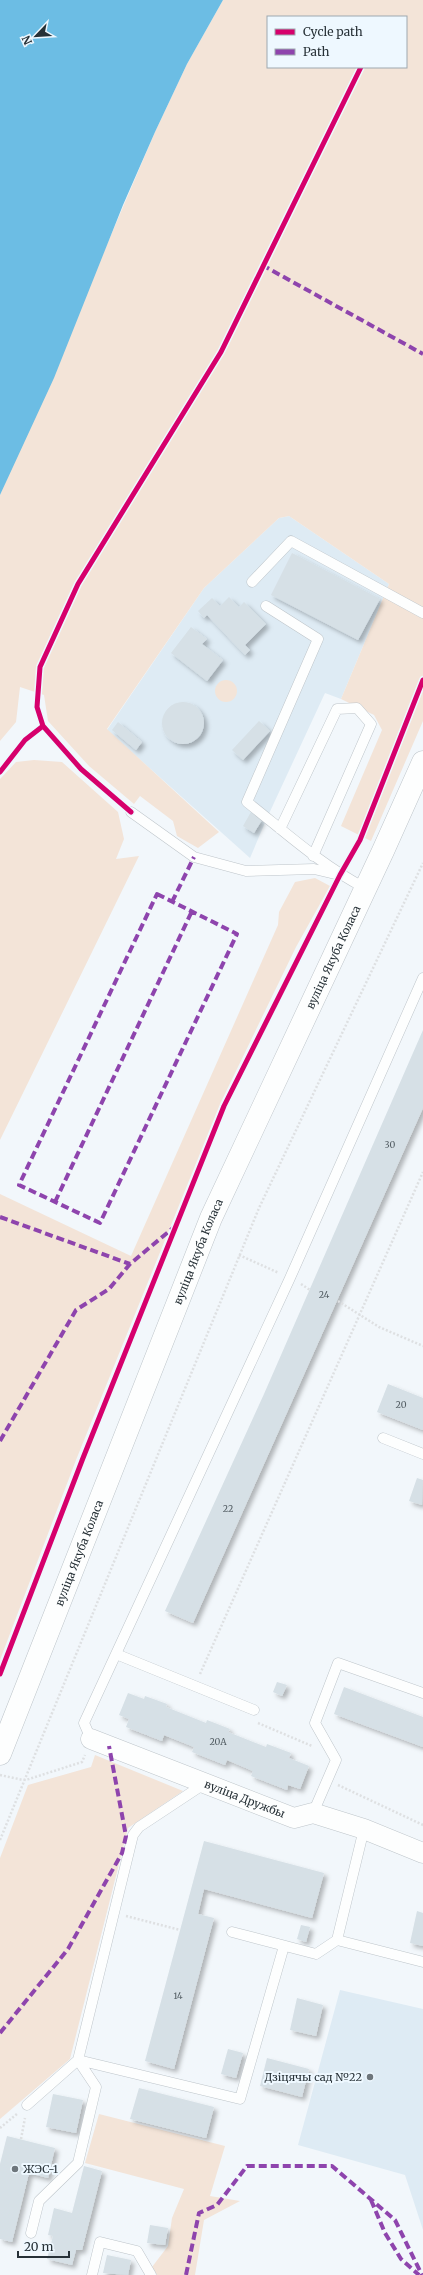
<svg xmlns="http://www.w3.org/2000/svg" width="423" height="2275" font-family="Merriweather,serif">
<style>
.built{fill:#deebf4}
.green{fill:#f3e4d8;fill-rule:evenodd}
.water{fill:#6cbde4}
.building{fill:#d6e0e6;filter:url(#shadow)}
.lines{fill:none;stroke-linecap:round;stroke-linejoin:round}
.lane-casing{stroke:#bec5ca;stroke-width:11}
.street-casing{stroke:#bec5ca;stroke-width:21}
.secondary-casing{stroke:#bec5ca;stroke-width:23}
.path{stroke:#dee0e2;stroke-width:2.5;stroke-dasharray:2 2;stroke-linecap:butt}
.lane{stroke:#fdfefe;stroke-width:10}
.street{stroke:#fdfefe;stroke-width:20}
.secondary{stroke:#fdfefe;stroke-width:22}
.quiet{stroke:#8e44ad;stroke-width:4;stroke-dasharray:8 4;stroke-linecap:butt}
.cycleway-casing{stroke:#eef8ff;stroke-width:8}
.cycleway{stroke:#d6006c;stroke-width:5}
.poi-dot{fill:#6e767c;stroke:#eef8ff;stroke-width:1.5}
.labels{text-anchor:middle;stroke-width:4;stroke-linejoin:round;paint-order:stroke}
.number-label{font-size:9px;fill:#545e64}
.street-label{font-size:11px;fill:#273137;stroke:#eef8ff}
.poi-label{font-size:11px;fill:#273137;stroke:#eef8ff;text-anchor:end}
</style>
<defs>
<filter id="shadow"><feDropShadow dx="3.5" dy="3.5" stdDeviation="2" flood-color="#0004"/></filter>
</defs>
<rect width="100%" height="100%" fill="#f2f7fb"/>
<path class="built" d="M289,516L389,584L341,699L325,693L267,818L250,858L107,730L204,588L279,518Z
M340,1990L423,2009V2230L405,2175L298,2145Z"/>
<path class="green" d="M223,0H423V721L371,841L341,826L382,730L374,715L341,699L389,584L289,516L279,518L204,588L107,729L219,832L198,848L177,836L173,821L140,796L134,804L89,766L48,721L44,695L20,687L16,722L0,741V495L155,132L187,64ZM268,17H406V67H268Z
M215 691a11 11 0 1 1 22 0a11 11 0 1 1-22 0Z
M34,760L62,762L118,812L124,839L116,859L139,856L0,1140V779L16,762Z
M315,878L330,886L296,947L220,1104L76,1460L0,1660V1194L131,1256L278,925L279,912L295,882Z
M95,1755L183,1791L128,1828L70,2059L0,2119V1858L28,1785L91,1767Z
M99,2114L225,2146L210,2196L240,2201L204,2220L195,2275H157L152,2267L168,2246L172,2218L184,2189L85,2163Z"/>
<path class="water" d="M0,0H223L187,64L155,132L123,205L54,378L0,495Z"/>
<path class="building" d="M292,553L380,599L358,640L271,595Z
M229,597L239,607L244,602L266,624L245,645L250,650L245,655L207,615L204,618L198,611L212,598L220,606Z
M191,627L207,639L202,644L223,660L207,681L171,653Z
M162 723a21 21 0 1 1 42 0a21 21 0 1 1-42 0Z
M259,721L270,731L243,760L232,750Z
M118,722L142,742L136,750L112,730Z
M251,812L262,820L254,833L243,826Z
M423,1030V1108L193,1623L165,1611L264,1394Z
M388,1384L423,1398V1430L377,1412Z
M417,1478L423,1480L422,1505L409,1501Z
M277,1682L287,1685L282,1696L273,1692Z
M344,1687L423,1717V1747L334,1714Z
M128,1693L144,1699L145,1696L167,1704L166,1707L206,1723L207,1720L230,1729L228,1732L266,1747L267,1744L291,1753L289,1758L309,1766L300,1789L288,1785L287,1790L251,1776L253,1771L227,1760L225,1765L192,1752L194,1747L164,1735L162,1741L126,1727L129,1719L119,1715Z
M204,1841L324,1873L312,1918L204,1889L198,1914L214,1918L174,2069L145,2061Z
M417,1911L423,1913V1946L410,1943Z
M301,1925L310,1927L306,1942L297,1939Z
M297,1998L323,2005L316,2036L290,2030Z
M228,2049L243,2053L236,2078L221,2074Z
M267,2058L309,2069L302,2097L260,2086Z
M139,2088L214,2107L206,2138L130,2119Z
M53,2094L83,2100L76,2133L46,2127Z
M7,2136L55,2148L48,2178L29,2173L12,2242L0,2239V2164Z
M84,2166L102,2171L82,2250H76L72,2265L47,2259L53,2236L48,2235L54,2208L72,2213Z
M150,2225L168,2228L165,2245L147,2243Z
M107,2255L131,2260L128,2275L103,2273Z"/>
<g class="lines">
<defs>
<path id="lane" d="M252,582L291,541L423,613
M266,606L318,639L247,802C285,832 321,865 365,888
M131,812L194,857L246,871L314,869L335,874
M280,829L337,709L357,708L371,724L313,856
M383,1438L423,1454
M116,1654L254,1710
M91,1739L84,1723L290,1278L423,978
M313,1813L336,1760L315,1723L338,1663L423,1693
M364,1829L337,1940L423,1962
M232,1932L316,1954L337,1940
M78,2060L240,2099L284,1946
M27,2105L78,2060L133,1835L139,1827L204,1784
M31,2233L39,2201L78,2163L96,2087L78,2060
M92,2275L100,2242L137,2251L151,2275"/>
<g id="street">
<path id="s1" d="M91,1739L294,1818L313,1813L364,1829L423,1853"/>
</g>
<g id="secondary">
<path id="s2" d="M0,1754L211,1218L383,851L423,762"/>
</g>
</defs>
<use href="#lane" class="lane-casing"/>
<use href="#street" class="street-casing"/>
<use href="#secondary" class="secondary-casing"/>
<path class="path" d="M239,1255L279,1273
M301,1284L310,1290
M338,1301L379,1327L423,1346
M200,1674L423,1172
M258,1723L312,1746
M0,1775L23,1780L29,1779L82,1762L85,1755
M338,1785L423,1825
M0,1840L259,1208L423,863
M126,1916L180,1930
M0,2128L18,2113
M21,2139L25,2118"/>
<use href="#lane" class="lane"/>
<use href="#street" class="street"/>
<use href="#secondary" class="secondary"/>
<path class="quiet" d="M262,265L423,354
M157,894L237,934L100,1223L19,1185Z
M172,902L194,857
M55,1202L192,911
M0,1217L130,1264
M0,1441L76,1310L109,1289L130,1264L173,1228
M0,2033L68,1949L122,1853L126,1836L109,1746
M371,2200L385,2233L401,2259L419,2275
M186,2275L199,2213L217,2205L247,2166H332L395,2220L422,2275"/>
<defs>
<path id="cycleway" d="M0,772L25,740L43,726
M131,812L81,769L43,726L37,707L40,667L78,584L221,352L361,67
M0,1674L83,1458L224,1106L340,875L360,840L423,680"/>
</defs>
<use href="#cycleway" class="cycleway-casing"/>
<use href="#cycleway" class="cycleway"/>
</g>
<g class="poi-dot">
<circle cx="370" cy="2077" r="4"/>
<circle cx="15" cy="2169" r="4"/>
</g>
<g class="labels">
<g class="number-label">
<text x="390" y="1148">30</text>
<text x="324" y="1298">24</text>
<text x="401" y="1408">20</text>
<text x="228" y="1512">22</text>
<text x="218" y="1745">20А</text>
<text x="178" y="1999">14</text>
</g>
<g class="street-label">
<text dy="4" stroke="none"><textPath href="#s2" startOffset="864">вуліца Якуба Коласа</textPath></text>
<text dy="4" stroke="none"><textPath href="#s2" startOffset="540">вуліца Якуба Коласа</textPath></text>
<text dy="4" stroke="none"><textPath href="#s2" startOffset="216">вуліца Якуба Коласа</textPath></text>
<text dy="4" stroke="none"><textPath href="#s1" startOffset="165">вуліца Дружбы</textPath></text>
</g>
<g class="poi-label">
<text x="362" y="2081">Дзіцячы сад №22</text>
<text x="23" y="2173" text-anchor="start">ЖЭС-1</text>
</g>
</g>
<rect x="267" y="16" width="140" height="52" fill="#eef8ff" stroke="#9ea8af"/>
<rect x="275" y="29" width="20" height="6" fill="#d6006c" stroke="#9ea8af"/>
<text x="303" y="36" font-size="12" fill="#273137">Cycle path</text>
<rect x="275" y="49" width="20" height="6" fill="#8e44ad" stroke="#9ea8af"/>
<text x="303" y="56" font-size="12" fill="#273137">Path</text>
<g transform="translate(36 36) rotate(245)" stroke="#eef8ff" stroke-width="3" paint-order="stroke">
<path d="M0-3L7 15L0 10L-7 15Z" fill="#273137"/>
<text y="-6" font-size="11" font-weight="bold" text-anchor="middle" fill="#273137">N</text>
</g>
<path d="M18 2251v6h51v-6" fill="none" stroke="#273137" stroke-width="2"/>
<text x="24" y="2251" font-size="12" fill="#273137" stroke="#eef8ff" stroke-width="3" paint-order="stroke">20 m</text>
</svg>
